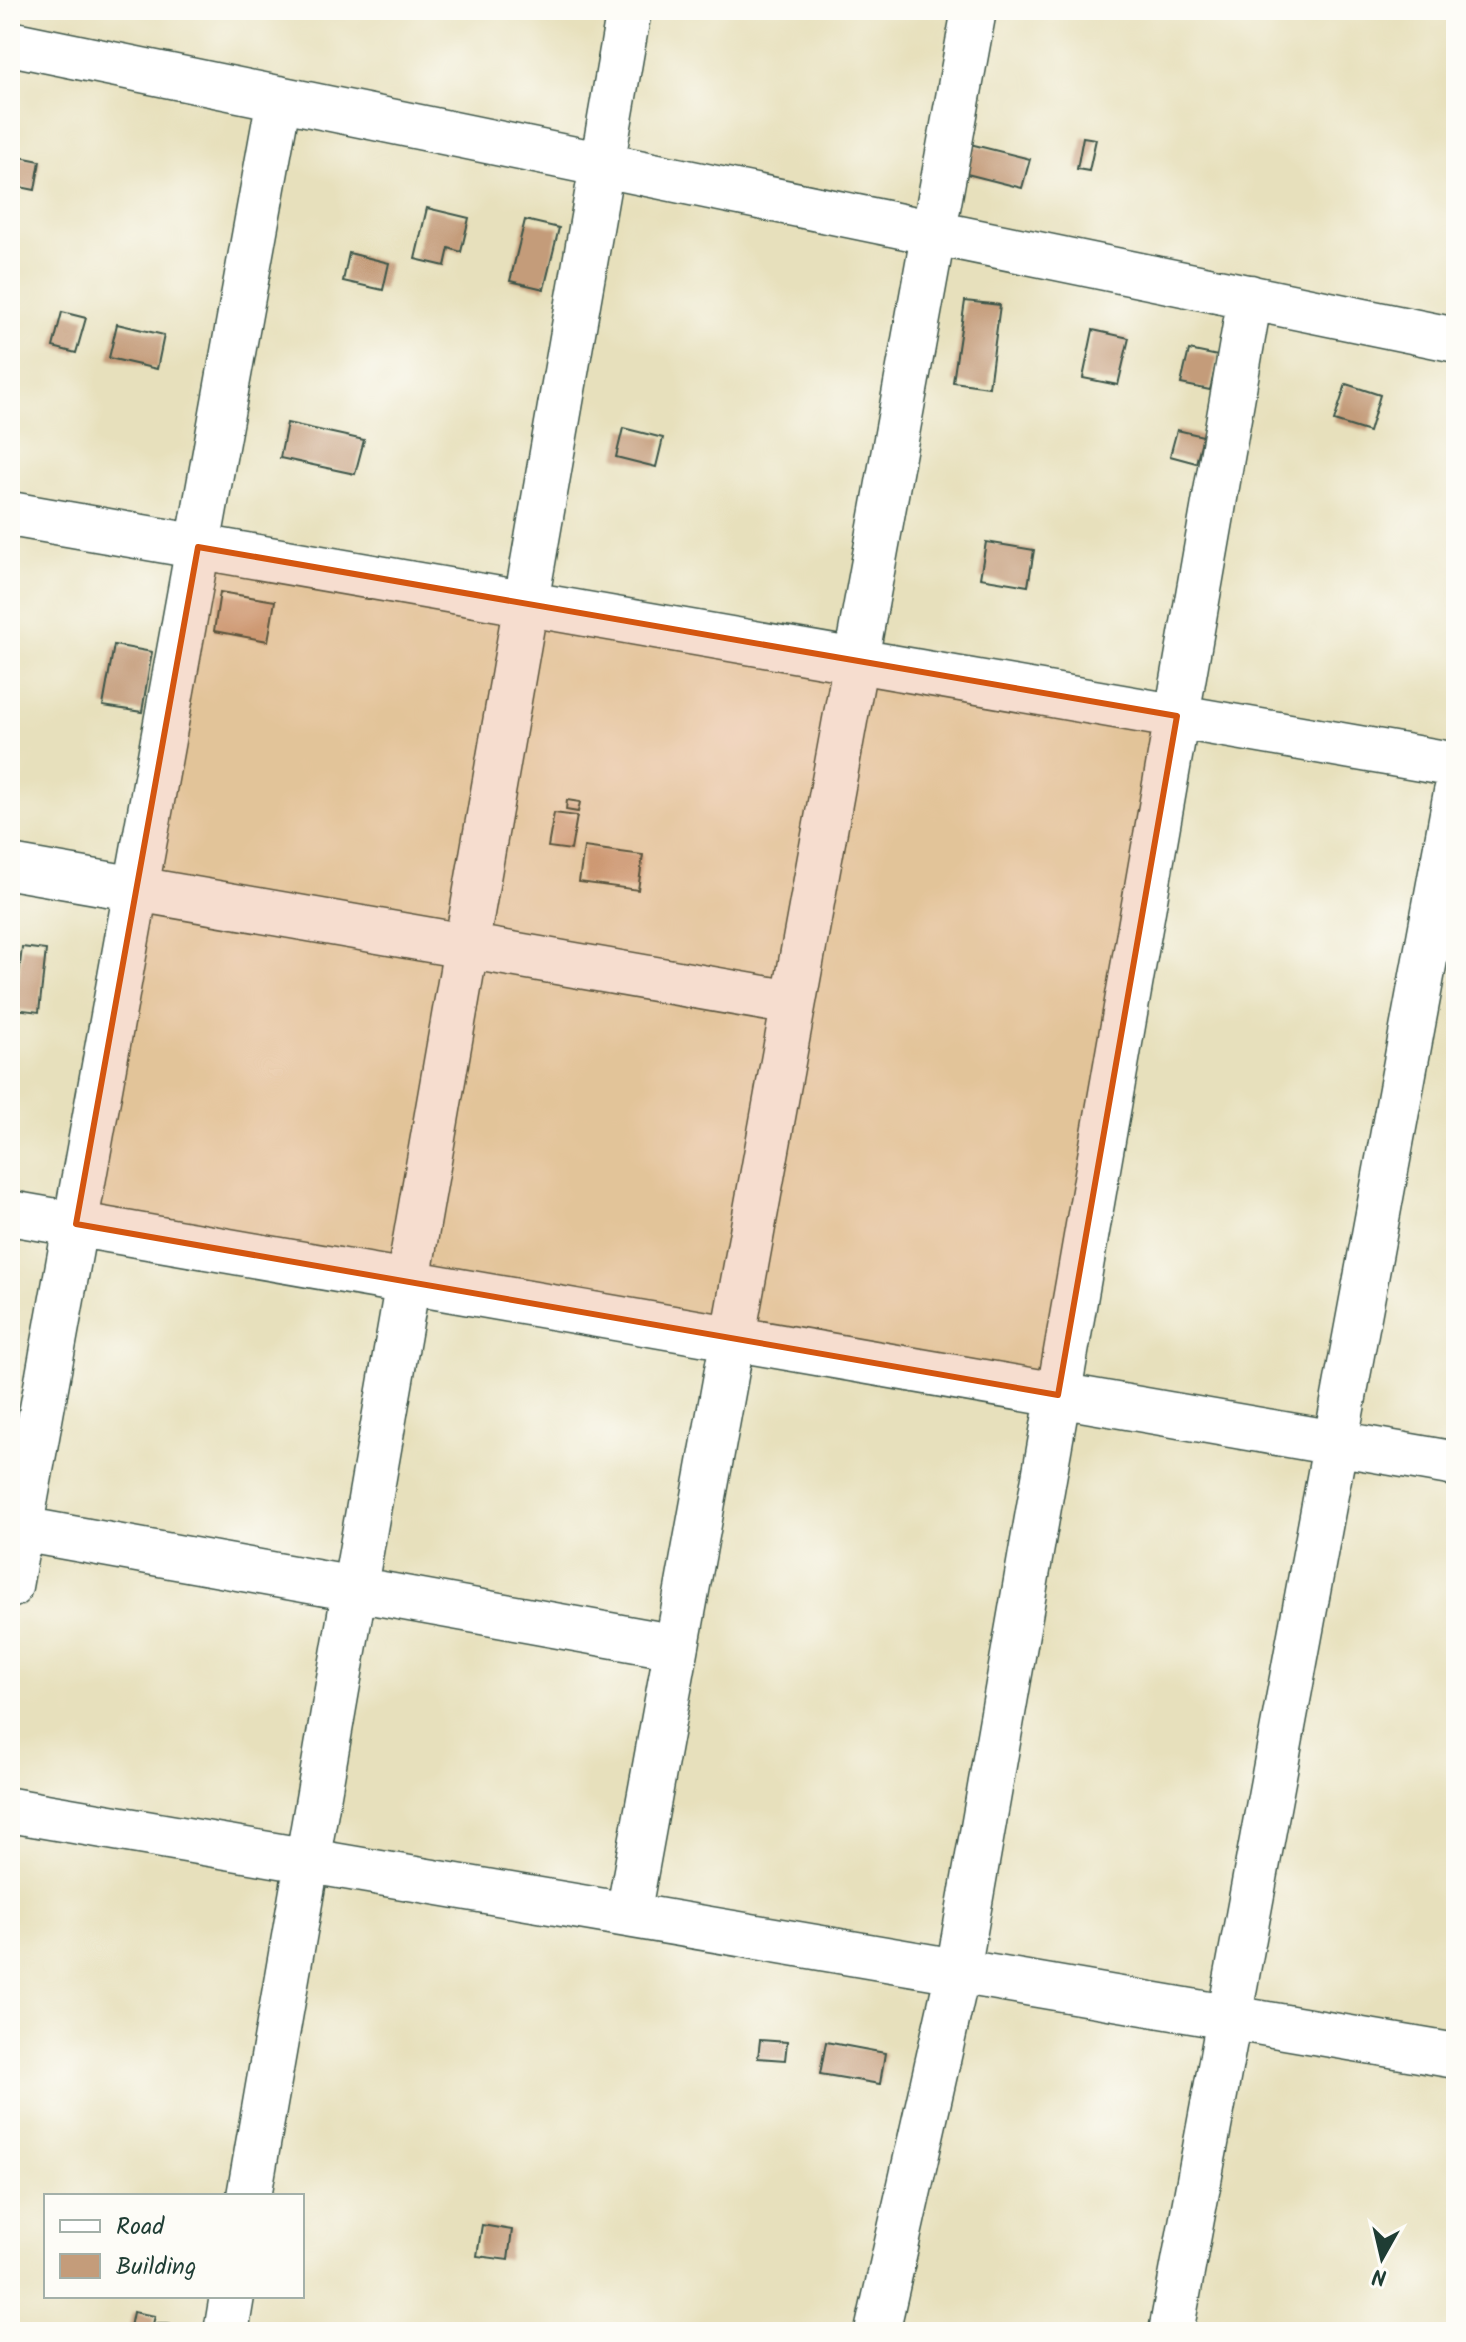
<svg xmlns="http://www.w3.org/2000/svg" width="1466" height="2342" font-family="Kalam,sans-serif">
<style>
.building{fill:#c49c7a}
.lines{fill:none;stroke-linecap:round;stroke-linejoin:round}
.minor-casing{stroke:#3d5548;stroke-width:47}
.minor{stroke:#fff;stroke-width:44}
.marked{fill:#d45610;fill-opacity:0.2;stroke:#d45610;stroke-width:6;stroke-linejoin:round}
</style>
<rect width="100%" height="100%" fill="#fdfcf7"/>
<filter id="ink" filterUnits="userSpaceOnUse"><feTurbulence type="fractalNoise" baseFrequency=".0125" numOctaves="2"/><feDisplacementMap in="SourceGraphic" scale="16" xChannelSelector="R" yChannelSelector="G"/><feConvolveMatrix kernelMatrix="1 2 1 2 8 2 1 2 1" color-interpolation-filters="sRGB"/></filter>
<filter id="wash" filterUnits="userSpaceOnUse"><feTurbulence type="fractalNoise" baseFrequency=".006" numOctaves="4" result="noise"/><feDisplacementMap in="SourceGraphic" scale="32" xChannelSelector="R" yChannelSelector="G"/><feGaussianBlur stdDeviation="1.8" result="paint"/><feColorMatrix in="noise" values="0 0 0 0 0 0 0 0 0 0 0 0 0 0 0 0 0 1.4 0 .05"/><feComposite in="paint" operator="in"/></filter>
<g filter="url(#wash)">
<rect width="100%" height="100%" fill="#e7e0bc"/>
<g id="blocks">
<path class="building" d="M1083,137L1096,139L1089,171L1077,169Z
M970,144L1030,159L1022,188L963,173Z
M10,155L40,161L35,190L10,185Z
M427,208L469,218L461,252L449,248L445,266L415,259Z
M525,220L559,228L544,289L510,281Z
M349,253L389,263L383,290L343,281Z
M965,301L1000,305L989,387L953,382Z
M62,312L86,318L76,353L53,347Z
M117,324L164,335L157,369L109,358Z
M1093,330L1129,338L1118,385L1083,378Z
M1189,350L1218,356L1210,390L1181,384Z
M1346,384L1380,395L1369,432L1334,421Z
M287,423L364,440L355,474L280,458Z
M623,428L663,438L656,467L616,457Z
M1177,430L1203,436L1196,463L1170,456Z
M986,542L1034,550L1028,586L980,578Z
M220,592L275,601L268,641L214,631Z
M114,645L152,652L142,712L103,706Z
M567,800L580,802L578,812L566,810Z
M554,813L577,816L571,850L548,847Z
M584,847L643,855L638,890L579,882Z
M22,947L46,950L39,1012L15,1009Z
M760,2040L787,2042L785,2060L758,2058Z
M826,2042L885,2053L880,2084L820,2074Z
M482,2225L512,2230L508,2260L477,2256Z
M133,2312L155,2316L151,2332H129Z
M158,2323L184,2326L183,2332H157Z"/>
</g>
</g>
<g filter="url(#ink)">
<use href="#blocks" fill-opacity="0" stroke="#3d5548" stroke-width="2"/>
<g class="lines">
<defs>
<path id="minor" d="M10,43L1456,340
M10,514L1456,765
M10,867L793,1003
M10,1213L1456,1464
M10,1527L676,1647
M10,1586L279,98
M10,1810L1456,2056
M628,1915L974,10
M249,2196L629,10
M226,2332L232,2296
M877,2332L958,1971L1250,297
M1171,2332L1456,792"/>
</defs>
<use href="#minor" class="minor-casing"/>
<use href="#minor" class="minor"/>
</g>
</g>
<path class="marked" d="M198,547L1177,716L1058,1395L76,1224Z"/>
<rect width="1466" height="2342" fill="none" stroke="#fdfcf7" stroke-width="40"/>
<rect x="44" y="2194" width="260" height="104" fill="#fdfcf7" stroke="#a4b0a9" stroke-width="2"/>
<rect x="60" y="2220" width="40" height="12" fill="#ffffff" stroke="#a4b0a9" stroke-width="2"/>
<text x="116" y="2234" font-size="24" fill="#1f3d34">Road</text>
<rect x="60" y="2254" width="40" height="24" fill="#c49c7a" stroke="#a4b0a9" stroke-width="2"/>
<text x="116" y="2274" font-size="24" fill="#1f3d34">Building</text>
<g transform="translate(1382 2258) rotate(188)" stroke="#fdfcf7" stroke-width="6" paint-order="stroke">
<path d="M0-6L14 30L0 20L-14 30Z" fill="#1f3d34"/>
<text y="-12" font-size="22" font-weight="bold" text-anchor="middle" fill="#1f3d34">N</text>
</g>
</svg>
